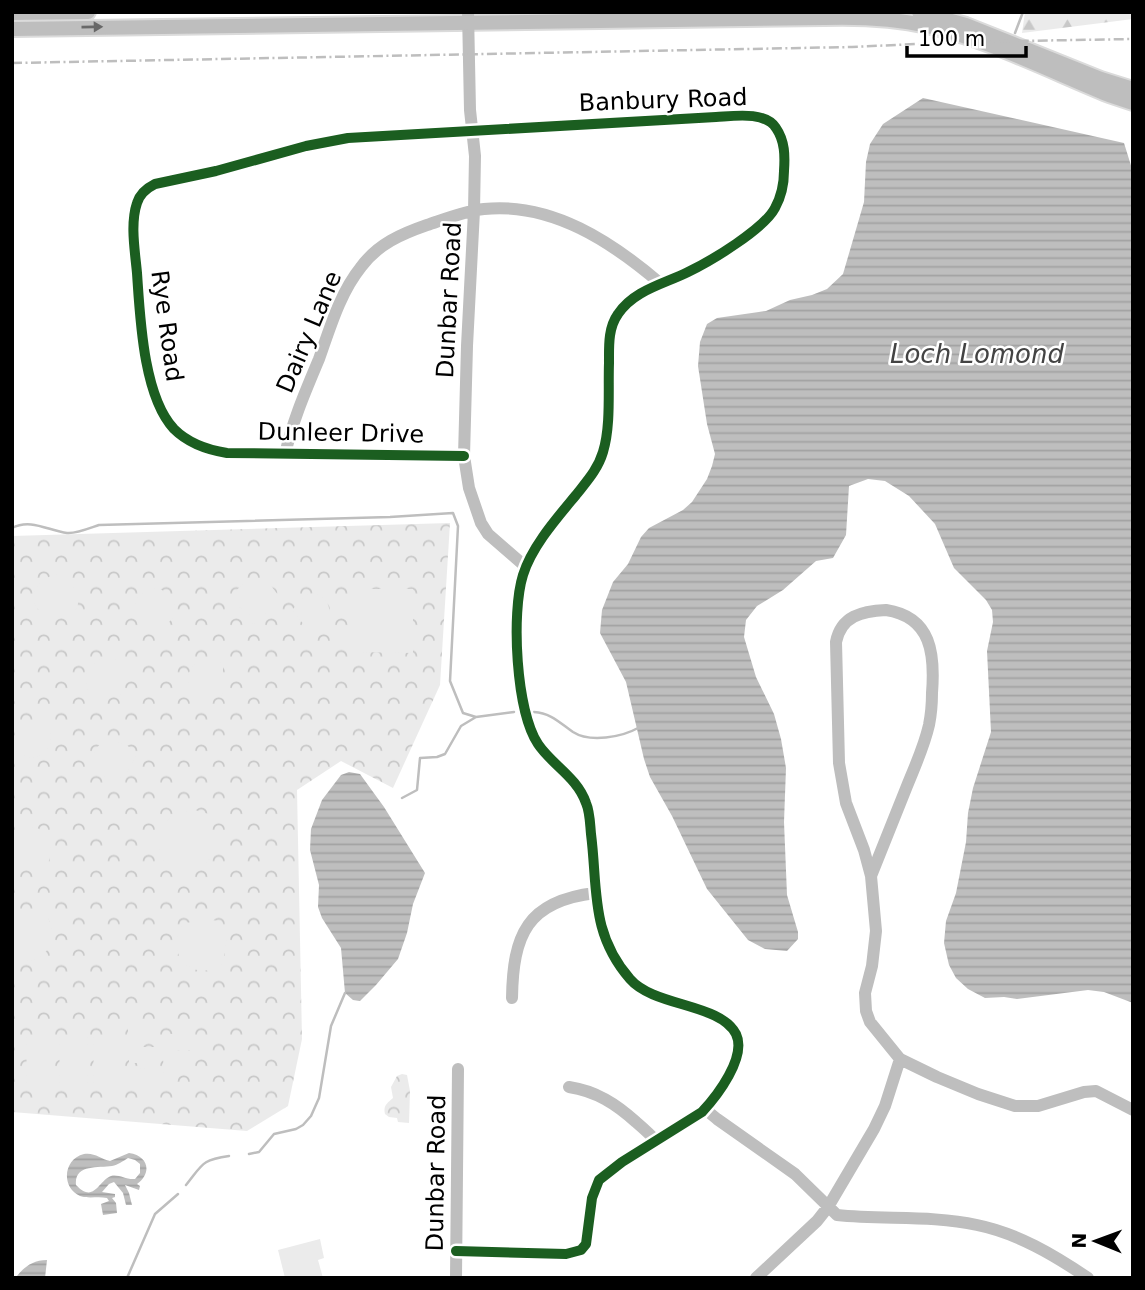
<svg xmlns="http://www.w3.org/2000/svg" width="1145" height="1290" font-family="'DejaVu Sans',sans-serif">
<style>
.forest{fill:url(#forest-firs)}
.park{fill:url(#park-crowns)}
.garden{fill:#ebebeb}
.water{fill:url(#water-rules);fill-rule:evenodd}
.lines{fill:none;stroke-linecap:round;stroke-linejoin:round}
.stream{stroke:#bebebe;stroke-width:2.5}
.major-casing{stroke:#dbdbdb;stroke-width:18}
.minor{stroke:#bebebe;stroke-width:12}
.major{stroke:#bebebe;stroke-width:14}
.rail{stroke:#bebebe;stroke-width:2.5;stroke-dasharray:10 3.5 2 3.5;stroke-linecap:butt}
.cycleway-casing{stroke:#fff;stroke-width:15}
.cycleway{stroke:#1b5e20;stroke-width:10}
.oneway{fill:#686868}
.labels{text-anchor:middle;stroke-width:5;stroke-linejoin:round;paint-order:stroke}
.street-label{font-size:24px;fill:#000;stroke:#fff}
.water-label{font-size:26px;font-style:italic;fill:#434343;stroke:#fff}
</style>
<defs>
<pattern id="forest-firs" width="22" height="20" patternUnits="userSpaceOnUse" patternTransform="scale(1.75)"><rect width="22" height="20" fill="#ebebeb"/><path d="M5 1l3.5 6h-7zM16 11l3.5 6h-7z" fill="#c8c8c8"/></pattern>
<pattern id="park-crowns" width="20" height="18" patternUnits="userSpaceOnUse" patternTransform="scale(1.75)"><rect width="20" height="18" fill="#ebebeb"/><path d="M2 6a3 3 0 1 1 6 0M12 15a3 3 0 1 1 6 0" fill="none" stroke="#c8c8c8"/></pattern>
<pattern id="water-rules" width="6" height="5" patternUnits="userSpaceOnUse" patternTransform="scale(1.75)"><rect width="6" height="5" fill="#bebebe"/><path d="M0 2.5h6" fill="none" stroke="#a2a2a2"/></pattern>
</defs>
<rect width="100%" height="100%" fill="#fff"/>
<path class="forest" d="M1025,12H1133V19L1022,33Z"/>
<path class="park" d="M450,523L440,685L393,788L341,761L297,790L302,1039L288,1106L247,1131L12,1112V536Z
M402,1074L407,1075L410,1091L409,1123L398,1122L397,1118L389,1117L385,1114C383,1106 387,1103 393,1098L391,1087L397,1076Z"/>
<path class="garden" d="M57,574C58,575 60,574 62,575C70,578 83,602 76,609C70,614 56,615 49,617C23,605 32,580 57,574Z
M258,578L269,583L281,599L261,618L258,624L252,623V617C247,613 237,606 235,601C231,589 249,579 258,578Z
M157,588C169,591 181,608 172,619C165,628 150,629 140,630L137,618L135,599L145,591Z
M352,589H413V653L352,652Z
M315,593C327,599 331,605 329,618L317,627L305,626L292,610L306,595Z
M205,657L216,658L223,664V693L221,696L190,689C185,674 191,664 205,657Z
M103,658L114,659L121,664V694L119,697L88,690C83,674 88,665 103,658Z
M18,722L24,725H47C60,748 37,767 17,752L16,747L18,745V730L15,726Z
M106,740C118,742 131,743 136,756C133,762 130,770 124,775C105,791 76,757 106,740Z
M195,810L212,815V856L206,863L164,862C155,845 158,820 178,813C183,811 189,811 195,810Z
M34,827C52,832 53,848 48,864H20L14,866L12,865V859L15,857L13,835L18,829Z
M17,911L45,914C65,939 42,970 12,958V912Z
M211,920L220,921C231,932 225,948 223,963C194,986 161,952 184,923Z
M128,1027H156V1043H128Z
M163,1034H191V1050L163,1051Z
M26,1035H54V1085H27Z
M59,1035H87L88,1085H60Z
M93,1035H121V1085H94Z
M129,1047H156V1063H129Z
M191,1057V1074H164L163,1058Z
M156,1068V1085H129V1069Z
M320,1239L324,1258L318,1260L323,1278H285L278,1250Z"/>
<path class="water" d="M923,98L1124,143L1133,172V1003L1104,992L1088,990L1017,999L1004,997L985,998L968,989L956,978L949,965L944,943L946,921L956,893L966,842L968,813L973,788L991,732L987,651L993,622L992,610L986,600L954,568L935,524L909,496L885,481L868,479L849,486L846,535L833,558L816,561L783,590L757,606L746,620L744,637L756,677L774,714L781,739L786,768L784,822L787,895L798,932V939L787,951L765,949L748,940L707,889L672,816L650,777L644,759L626,682L600,633L602,610L613,582L628,564L641,537L649,528L683,510L692,502L707,479L712,466L715,454L707,424L698,366L700,342L707,324L717,318L766,311L790,300L812,295L827,289L843,274L864,202L866,162L870,144L883,124Z
M349,772L360,774L384,807L425,873L413,904L407,933L398,959L376,985L360,1001L353,1000L345,993L341,948L322,918L318,907L319,885L310,850L311,829L322,800L341,775Z
M129,1153C149,1156 152,1173 137,1184L140,1186L139,1190L125,1185L129,1193L132,1205H126L123,1193L114,1182L109,1184L102,1192L115,1194V1197L112,1198L116,1203L117,1213L103,1215L101,1204L109,1201L107,1198C98,1196 89,1199 80,1196C61,1188 63,1159 84,1154C94,1152 101,1159 110,1161ZM128,1158L135,1160L140,1164V1173L135,1179C126,1180 119,1174 111,1176C98,1181 94,1204 76,1185C74,1164 98,1168 112,1166C118,1165 123,1161 128,1158Z
M47,1260L45,1278H19L17,1276C25,1266 34,1260 47,1260Z"/>
<g class="lines">
<path class="stream" d="M1015,33L1023,12
M12,528C31,518 49,531 67,533C76,534 90,528 99,525L390,517L453,513L458,526L450,681L463,713L476,717
M534,712C551,713 560,723 573,732C590,743 622,737 638,728
M402,798L417,790L420,758L437,757L445,754L461,726L476,717L514,712
M249,1154L259,1152L274,1134L296,1129L303,1125L311,1116L319,1098L331,1026L345,993
M186,1185C203,1164 201,1160 229,1156
M127,1278L155,1214L178,1194"/>
<defs>
<path id="major" d="M919,12L966,25L1101,79L1133,89
M12,13L88,12
M12,29L824,18C859,17 893,18 927,26C990,40 1050,71 1109,95L1133,103"/>
</defs>
<use href="#major" class="major-casing"/>
<path class="minor" d="M468,12L470,110L475,156L474,211L467,346L464,456L469,488L481,523L488,534L526,567
M285,455C292,422 306,390 319,359C330,328 340,293 361,267C378,244 401,234 427,225C445,219 465,211 484,209C552,202 612,242 661,284
M886,610C932,617 935,655 932,693C932,704 931,715 929,725C924,747 915,766 907,786C895,816 883,846 871,876L864,850L846,803L839,763L836,642C841,616 862,611 886,610Z
M871,876L876,931L872,966L865,993L866,1011L870,1022L900,1059L937,1077L978,1094L1015,1106H1038L1084,1092L1096,1091L1133,1110
M512,998C513,935 527,901 595,893
M569,1087C596,1091 616,1104 636,1122C643,1128 650,1134 656,1141
M705,1109L717,1119L795,1174L837,1215C884,1220 931,1215 977,1225C1017,1233 1054,1255 1088,1278
M456,1251L566,1254L581,1250L586,1244L592,1198L599,1180L622,1162L702,1112C717,1096 747,1057 736,1034C720,1003 654,1007 630,979C590,933 598,889 591,834C590,824 590,812 586,803C577,777 552,765 538,744C516,711 511,613 523,575C532,546 557,518 576,495C587,481 598,469 603,452C611,426 608,391 609,363C609,346 608,328 618,314C634,290 664,284 688,272C711,261 764,229 775,208C781,197 784,184 784,171C785,156 785,141 776,128C765,111 734,116 716,117L348,138L306,146L216,171L155,184C147,188 140,193 137,203C130,224 135,251 137,273C140,316 143,396 174,429C188,443 208,450 227,453L464,456
M456,1278L458,1069
M756,1278L817,1221L828,1207L874,1129L885,1106L900,1059"/>
<use href="#major" class="major"/>
<path class="rail" d="M12,63L852,47L958,42L1133,39"/>
<defs>
<path id="cycleway" d="M456,1251L566,1254L581,1250L586,1244L592,1198L599,1180L622,1162L702,1112C717,1096 747,1057 736,1034C720,1003 654,1007 630,979C590,933 598,889 591,834C590,824 590,812 586,803C577,777 552,765 538,744C516,711 511,613 523,575C532,546 557,518 576,495C587,481 598,469 603,452C611,426 608,391 609,363C609,346 608,328 618,314C634,290 664,284 688,272C711,261 764,229 775,208C781,197 784,184 784,171C785,156 785,141 776,128C765,111 734,116 716,117L348,138L306,146L216,171L155,184C147,188 140,193 137,203C130,224 135,251 137,273C140,316 143,396 174,429C188,443 208,450 227,453L464,456"/>
</defs>
<use href="#cycleway" class="cycleway-casing"/>
<use href="#cycleway" class="cycleway"/>
</g>
<defs><path id="oneway-solid" d="M-6-.8H1V-3.2L6.5 0L1 3.2V.8H-6Z" transform="scale(1.75)"/></defs>
<use class="oneway" href="#oneway-solid" transform="translate(92 27) rotate(-1)"/>
<g class="labels">
<g class="street-label">
<text transform="translate(663 100) rotate(-2)" y="8">Banbury Road</text>
<text transform="translate(449 300) rotate(-87)" y="8">Dunbar Road</text>
<text transform="translate(167 326) rotate(82)" y="8">Rye Road</text>
<text transform="translate(309 332) rotate(-67)" y="8">Dairy Lane</text>
<text transform="translate(341 433) rotate(1)" y="8">Dunleer Drive</text>
<text transform="translate(436 1173) rotate(-89)" y="8">Dunbar Road</text>
</g>
<g class="water-label">
<text x="977" y="363">Loch Lomond</text>
</g>
</g>
<rect width="1145" height="1290" fill="none" stroke="#000000" stroke-width="28"/>
<g transform="translate(1096 1241) rotate(271)" stroke="#ffffff" stroke-width="5" paint-order="stroke">
<path d="M0-5L12 26L0 18L-12 26Z" fill="#000000"/>
<text y="-10" font-size="19" font-weight="bold" text-anchor="middle" fill="#000000">N</text>
</g>
<path d="M907 46v10h119v-10" fill="none" stroke="#000000" stroke-width="3.5"/>
<text x="918" y="46" font-size="21" fill="#000000" stroke="#ffffff" stroke-width="5" paint-order="stroke">100 m</text>
</svg>
